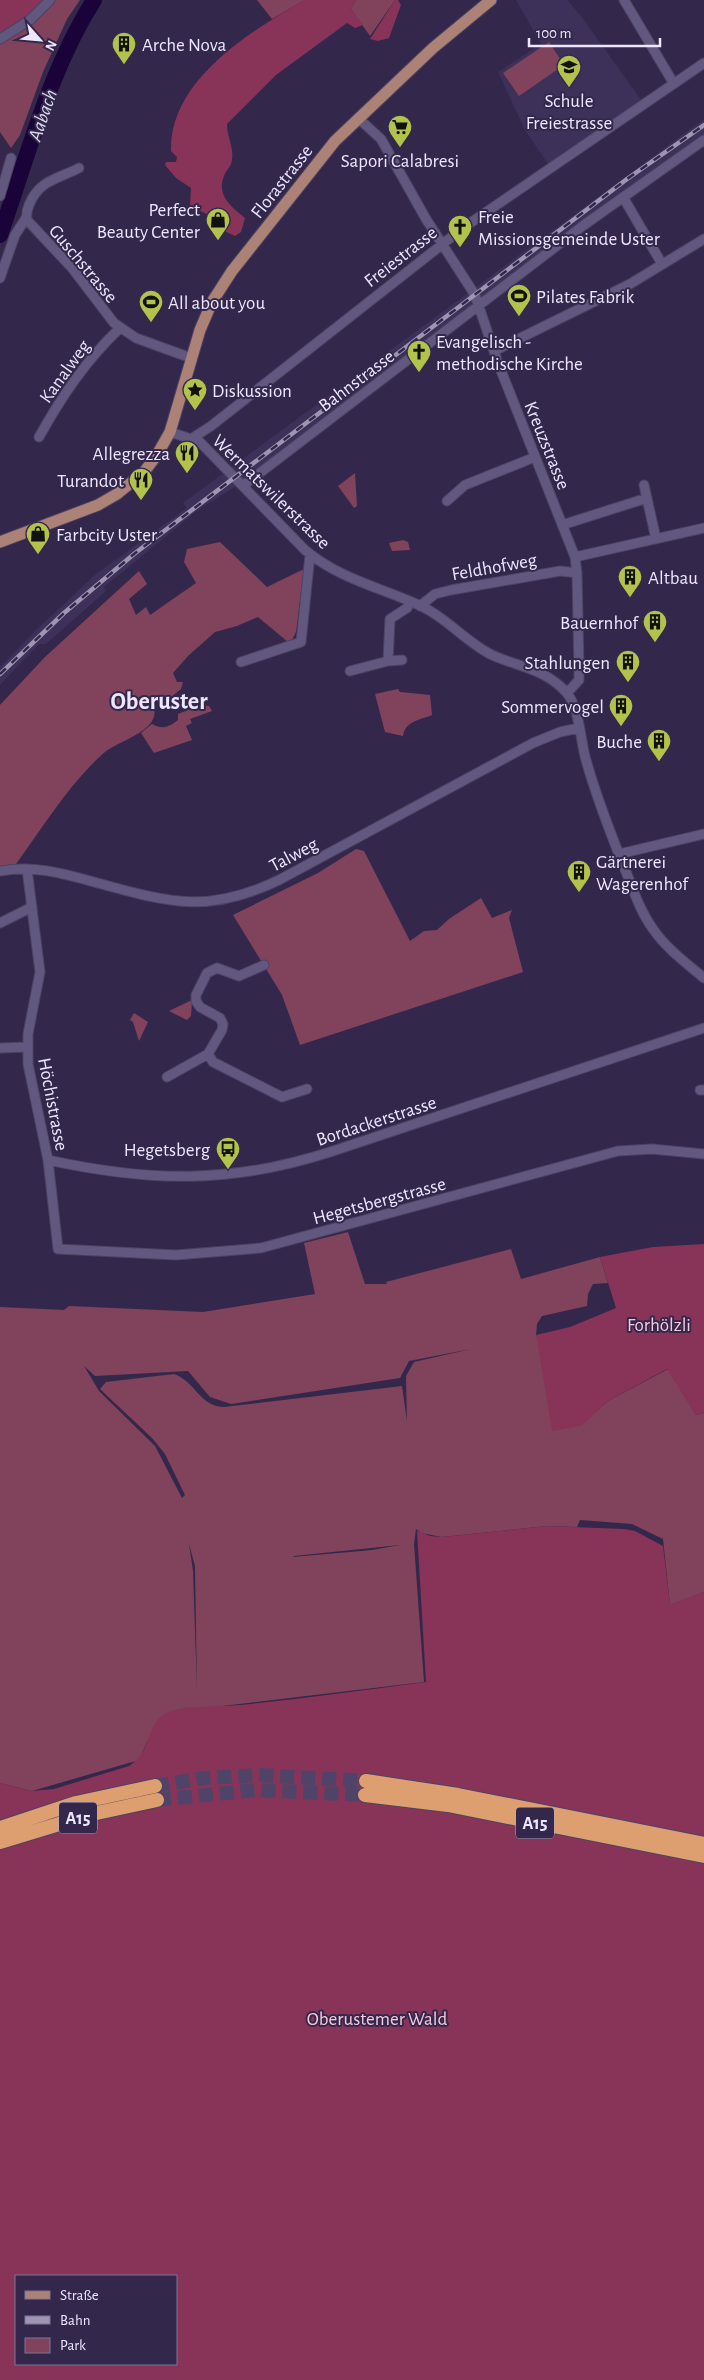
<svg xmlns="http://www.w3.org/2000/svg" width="704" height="2380" font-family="'Alegreya Sans',sans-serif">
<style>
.built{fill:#3d315a}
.green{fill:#80435b;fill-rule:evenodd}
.forest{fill:#873458;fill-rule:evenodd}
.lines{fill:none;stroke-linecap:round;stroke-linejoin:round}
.river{stroke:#1a0339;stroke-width:16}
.highway-tunnel{stroke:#4f4467;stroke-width:14;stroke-dasharray:14 7;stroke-linecap:butt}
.minor-casing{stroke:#4d4362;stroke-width:11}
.major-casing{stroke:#4d4362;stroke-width:13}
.highway-casing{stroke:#4d4362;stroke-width:16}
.minor{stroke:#62587f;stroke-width:9}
.major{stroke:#ac8276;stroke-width:11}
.highway{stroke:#dd9e70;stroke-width:14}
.rail-casing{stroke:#9d95b2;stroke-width:4.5}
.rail{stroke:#33284c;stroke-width:2.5;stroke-dasharray:8;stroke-linecap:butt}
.labels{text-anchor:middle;stroke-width:4;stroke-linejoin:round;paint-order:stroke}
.shield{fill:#33284c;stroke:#b4adc9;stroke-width:1}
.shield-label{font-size:18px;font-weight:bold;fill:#ece6fe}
.poi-label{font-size:19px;fill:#ece6fe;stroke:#33284c;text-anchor:start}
.street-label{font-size:19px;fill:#ece6fe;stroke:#33284c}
.park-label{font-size:19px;fill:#fac8d9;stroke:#33284c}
.water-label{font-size:20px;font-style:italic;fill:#ddd9ee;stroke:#33284c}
.district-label{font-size:24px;font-weight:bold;fill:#ece6fe;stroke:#33284c}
</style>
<rect width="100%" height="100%" fill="#33284c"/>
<path class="built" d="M516,0H567L581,16L644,104L550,167L525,130L498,72L541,44Z
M704,119V137L620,193L235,487L199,509L104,587L106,591L46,644H39L0,685V667L35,631L95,575L187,508L183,503Z"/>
<path class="green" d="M53,0H80L67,19L43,72L20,135L11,148L0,132V43Z
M257,0H305L272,19Z
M356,0H395L370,36L351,9Z
M549,42L564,65L519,96L503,73Z
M355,473L357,506L354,508L338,486Z
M403,540L408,542L410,550L392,551L389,543Z
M220,542L267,587L304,569L296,632L292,640L288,642L258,617L237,626L215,632L188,656L173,673L177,682H183L181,689L171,697L159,696L151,702C168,729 119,740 105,752C70,782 44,826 16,864L0,866V705L45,657L139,571L147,584L129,599L136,615L146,607L150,615L196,583L184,562L187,549Z
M398,689L400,692L430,695L432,715C420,720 405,721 403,736L385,732L375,694Z
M201,705L209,706L212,711L190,719L192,723L186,726L192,740L154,753L141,733L152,724C163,730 169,727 178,720V714Z
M356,849L364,851L410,941L424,931L437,930L449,919L481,898L492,918L512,910L509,918L523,972L300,1045L282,995L233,915L318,873Z
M192,1000L191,1016L187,1020L169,1011Z
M134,1013L148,1022L139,1041L133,1022L130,1020Z
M348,1232L365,1284H387L386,1282L511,1249L521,1279L600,1257L608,1283L593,1284L588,1294L587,1306L542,1316L537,1324L536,1335L581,1425L608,1401L668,1369L696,1415L704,1413V1592L670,1605L663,1539L632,1524L580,1520L577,1527L547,1526L442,1537L421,1533L416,1529L414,1544L424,1682L197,1709C160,1709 152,1730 139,1760L32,1791L0,1783V1307L64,1310L69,1306L203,1312L315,1294L304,1243ZM471,1349L414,1362L406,1376L407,1421L402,1386L224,1407C200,1407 195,1381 174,1374L106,1382L100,1389L152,1438L165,1454L185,1495L182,1498L155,1446L99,1391L84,1366L95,1376L188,1371L210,1397L231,1404L400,1378L409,1361ZM189,1544L195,1566L197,1690L193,1571ZM400,1545L372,1550L293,1557L294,1556Z"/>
<path class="forest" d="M0,0H50L0,39Z
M305,0H356L351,9L363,25L355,28L347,23L276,75L227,124C227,137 234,147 232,159C232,166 226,170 224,176C216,196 232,207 245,218L241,232L235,236L224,231L215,218L190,206L191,188L176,178L165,165L166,162H176L177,157L171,151C169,80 251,31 305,0Z
M395,0H398L401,5L389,38L378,41L370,39Z
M704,1244V1413L696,1415L667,1369L608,1401L581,1426L552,1431L536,1335L570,1327L616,1308L600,1257L653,1247Z
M547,1526L624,1529L635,1531L663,1546L670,1604L704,1592V2380H0V1783L32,1791L54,1789L129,1766C153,1751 145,1723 168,1712C183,1705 221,1707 240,1705C302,1699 364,1690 426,1682L417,1531L430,1536L442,1537ZM16,2276H176V2364H16Z"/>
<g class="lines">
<path class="river" d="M0,235C28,156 49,71 94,0"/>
<path class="highway-tunnel" d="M155,1786L205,1778L259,1775L366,1781
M157,1800L256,1790L365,1795"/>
<defs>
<path id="minor" d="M624,0L674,84
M0,39L30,20L50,0
M358,118L381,139L426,219L475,295L498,363L575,557L577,573L579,670V680L567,693
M79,168C58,179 39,180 29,205C27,210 26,214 27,220L72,268L114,323L136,338L191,358
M0,196L11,158
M623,197L662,264
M0,278L15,235L26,218
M494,351L630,284L704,239
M170,432L191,439L211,426L463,228L704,63
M39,437C62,396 86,360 120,328
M195,437L305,550C341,580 380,587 421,606C447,618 466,642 492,655C518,667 544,668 566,692C580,708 580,740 586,760C596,796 610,832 624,867C633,888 639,910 653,929C666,948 686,963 704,978
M244,485L584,225L704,140
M644,485L656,539
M447,501L465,485L535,457
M562,525L647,498
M575,557L704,528
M420,606L435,594L451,590L560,571L577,573
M388,661L402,660
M241,662L301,642L310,555
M350,671L388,661L390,619L407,608L410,602
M619,854L704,834
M27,869L40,972L28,1034V1064L48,1160L58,1249L176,1255L261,1248L618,1151L652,1149L704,1154
M0,871C33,865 62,873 94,882C168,902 206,915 279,880L533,743L560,732L579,728
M0,923L32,907
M0,1048L27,1047
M208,1054L213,1062L282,1097L307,1089
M167,1077L208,1054L222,1030L223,1024L220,1018L200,1007L196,1001V995L207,973L217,968L239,976L264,965
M700,1090H704
M48,1160C149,1182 231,1184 330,1152L704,1028"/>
<path id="major" d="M0,542L98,505L117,494L144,472L157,455L170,432L200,330L212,302L232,271L335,141L433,48L491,0"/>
<path id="highway" d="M366,1781L458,1795L704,1844
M365,1795L448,1805L704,1856
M0,1828L76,1803L155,1786
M0,1842L92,1814L157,1800"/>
</defs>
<use href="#minor" class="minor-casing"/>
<use href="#major" class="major-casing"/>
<use href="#highway" class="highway-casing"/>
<use href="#minor" class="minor"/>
<use href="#major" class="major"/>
<use href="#highway" class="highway"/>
<defs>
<path id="rail" d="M0,674L64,613L134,554L627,179L704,125"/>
</defs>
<use href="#rail" class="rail-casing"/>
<use href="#rail" class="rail"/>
</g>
<defs>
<symbol id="building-pin" viewBox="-11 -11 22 30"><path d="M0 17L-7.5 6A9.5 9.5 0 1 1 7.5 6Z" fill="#b3c24b" stroke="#33284c"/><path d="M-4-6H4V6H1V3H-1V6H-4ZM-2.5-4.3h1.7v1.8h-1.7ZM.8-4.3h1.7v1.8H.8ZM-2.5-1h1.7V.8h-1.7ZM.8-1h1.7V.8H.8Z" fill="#111"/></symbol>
<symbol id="school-pin" viewBox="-11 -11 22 30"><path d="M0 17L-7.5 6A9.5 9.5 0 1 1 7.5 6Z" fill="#b3c24b" stroke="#33284c"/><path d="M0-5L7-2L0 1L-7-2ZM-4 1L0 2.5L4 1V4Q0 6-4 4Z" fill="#111"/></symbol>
<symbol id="supermarket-pin" viewBox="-11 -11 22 30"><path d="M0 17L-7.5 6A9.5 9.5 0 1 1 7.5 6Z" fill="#b3c24b" stroke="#33284c"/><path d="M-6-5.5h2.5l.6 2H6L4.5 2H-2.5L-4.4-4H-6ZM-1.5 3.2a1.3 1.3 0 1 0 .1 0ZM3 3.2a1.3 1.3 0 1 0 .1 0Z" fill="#111"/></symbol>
<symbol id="shop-pin" viewBox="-11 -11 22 30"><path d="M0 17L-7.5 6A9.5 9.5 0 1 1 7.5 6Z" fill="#b3c24b" stroke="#33284c"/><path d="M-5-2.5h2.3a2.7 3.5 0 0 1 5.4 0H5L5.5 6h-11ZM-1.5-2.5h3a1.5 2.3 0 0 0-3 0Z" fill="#111"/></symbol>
<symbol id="church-pin" viewBox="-11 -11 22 30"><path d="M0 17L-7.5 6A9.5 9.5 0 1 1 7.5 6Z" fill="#b3c24b" stroke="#33284c"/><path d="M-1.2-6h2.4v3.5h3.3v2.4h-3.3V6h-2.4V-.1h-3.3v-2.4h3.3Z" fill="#111"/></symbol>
<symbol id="stadium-pin" viewBox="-11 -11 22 30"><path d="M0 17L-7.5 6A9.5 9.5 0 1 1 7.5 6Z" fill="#b3c24b" stroke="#33284c"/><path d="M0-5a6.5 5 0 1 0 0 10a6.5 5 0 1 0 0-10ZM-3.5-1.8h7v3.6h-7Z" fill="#111"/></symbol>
<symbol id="sight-pin" viewBox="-11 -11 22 30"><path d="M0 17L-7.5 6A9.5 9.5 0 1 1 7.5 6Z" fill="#b3c24b" stroke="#33284c"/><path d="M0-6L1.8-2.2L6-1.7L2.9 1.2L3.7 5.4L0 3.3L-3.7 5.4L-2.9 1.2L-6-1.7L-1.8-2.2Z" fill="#111"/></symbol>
<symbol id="restaurant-pin" viewBox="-11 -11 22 30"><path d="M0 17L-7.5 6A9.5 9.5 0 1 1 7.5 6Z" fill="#b3c24b" stroke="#33284c"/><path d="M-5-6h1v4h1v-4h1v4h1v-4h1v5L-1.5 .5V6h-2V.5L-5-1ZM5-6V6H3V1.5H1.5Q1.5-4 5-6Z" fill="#111"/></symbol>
<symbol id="bus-pin" viewBox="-11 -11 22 30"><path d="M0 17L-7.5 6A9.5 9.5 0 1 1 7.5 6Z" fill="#b3c24b" stroke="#33284c"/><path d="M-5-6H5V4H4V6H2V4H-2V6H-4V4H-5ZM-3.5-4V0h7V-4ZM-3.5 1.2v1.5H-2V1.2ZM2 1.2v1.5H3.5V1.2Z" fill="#111"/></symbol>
</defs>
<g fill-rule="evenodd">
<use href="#building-pin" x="110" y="30" width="28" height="38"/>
<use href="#school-pin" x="555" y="53" width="28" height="38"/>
<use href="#supermarket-pin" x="386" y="113" width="28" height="38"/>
<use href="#shop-pin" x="204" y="206" width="28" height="38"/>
<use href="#church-pin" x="446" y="213" width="28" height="38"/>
<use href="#stadium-pin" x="505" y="282" width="28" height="38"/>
<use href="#stadium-pin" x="137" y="288" width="28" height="38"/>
<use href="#church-pin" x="405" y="338" width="28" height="38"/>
<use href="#sight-pin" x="181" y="376" width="28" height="38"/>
<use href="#restaurant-pin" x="173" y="439" width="28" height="38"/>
<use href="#restaurant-pin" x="127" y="466" width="28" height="38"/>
<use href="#shop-pin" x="24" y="520" width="28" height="38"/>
<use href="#building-pin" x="616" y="563" width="28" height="38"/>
<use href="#building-pin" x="641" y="608" width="28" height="38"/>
<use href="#building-pin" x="614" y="648" width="28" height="38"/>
<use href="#building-pin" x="607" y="692" width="28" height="38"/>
<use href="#building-pin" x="645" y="727" width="28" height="38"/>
<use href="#building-pin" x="565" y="858" width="28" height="38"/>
<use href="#bus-pin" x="214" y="1135" width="28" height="38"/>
</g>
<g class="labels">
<g class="shield">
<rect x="59" y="1802.5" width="38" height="31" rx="4"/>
<rect x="516" y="1807.5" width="38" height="31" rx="4"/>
</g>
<g class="shield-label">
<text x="78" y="1824">A15</text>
<text x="535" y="1829">A15</text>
</g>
<g class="poi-label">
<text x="142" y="51">Arche Nova</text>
<text x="569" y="107" text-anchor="middle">Schule<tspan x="569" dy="22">Freiestrasse</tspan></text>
<text x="400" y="167" text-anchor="middle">Sapori Calabresi</text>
<text x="200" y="216" text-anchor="end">Perfect<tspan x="200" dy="22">Beauty Center</tspan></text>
<text x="478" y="223">Freie<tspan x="478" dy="22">Missionsgemeinde Uster</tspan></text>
<text x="536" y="303">Pilates Fabrik</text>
<text x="168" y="309">All about you</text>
<text x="436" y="348">Evangelisch -<tspan x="436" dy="22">methodische Kirche</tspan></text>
<text x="212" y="397">Diskussion</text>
<text x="170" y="460" text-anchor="end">Allegrezza</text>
<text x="124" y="487" text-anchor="end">Turandot</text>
<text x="56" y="541">Farbcity Uster</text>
<text x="648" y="584">Altbau</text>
<text x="638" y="629" text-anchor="end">Bauernhof</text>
<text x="610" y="669" text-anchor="end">Stahlungen</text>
<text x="604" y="713" text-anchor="end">Sommervogel</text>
<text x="642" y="748" text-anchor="end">Buche</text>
<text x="596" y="868">Gärtnerei<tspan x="596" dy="22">Wagerenhof</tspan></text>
<text x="210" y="1156" text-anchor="end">Hegetsberg</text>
</g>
<g class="street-label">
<text transform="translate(281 181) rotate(-52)" y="7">Florastrasse</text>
<text transform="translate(400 256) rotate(-38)" y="7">Freiestrasse</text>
<text transform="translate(84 263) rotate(50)" y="7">Guschstrasse</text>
<text transform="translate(64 371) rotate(-54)" y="7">Kanalweg</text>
<text transform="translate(356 380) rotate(-37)" y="7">Bahnstrasse</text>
<text transform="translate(548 445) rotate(68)" y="7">Kreuzstrasse</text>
<text transform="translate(272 491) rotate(44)" y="7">Wermatswilerstrasse</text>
<text transform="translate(494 566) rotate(-10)" y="7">Feldhofweg</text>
<text transform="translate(293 854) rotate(-28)" y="7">Talweg</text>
<text transform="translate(54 1104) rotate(79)" y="7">Höchistrasse</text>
<text transform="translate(376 1120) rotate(-18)" y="7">Bordackerstrasse</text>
<text transform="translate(379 1200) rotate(-15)" y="7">Hegetsbergstrasse</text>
</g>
<g class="park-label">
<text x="659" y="1331">Forhölzli</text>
<text x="377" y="2025">Oberustemer Wald</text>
</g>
<g class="water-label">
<text transform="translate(42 115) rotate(-71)" y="7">Aabach</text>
</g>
<g class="district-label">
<text x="159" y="709">Oberuster</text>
</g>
</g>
<rect x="15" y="2275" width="162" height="90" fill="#33284c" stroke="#7d7493"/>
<rect x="25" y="2291" width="25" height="8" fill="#ac8276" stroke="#7d7493"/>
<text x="60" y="2300" font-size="15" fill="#ece6fe">Straße</text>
<rect x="25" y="2316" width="25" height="8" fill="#9d95b2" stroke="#7d7493"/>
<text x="60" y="2325" font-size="15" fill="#ece6fe">Bahn</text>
<rect x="25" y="2338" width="25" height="15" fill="#80435b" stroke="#7d7493"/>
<text x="60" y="2350" font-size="15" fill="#ece6fe">Park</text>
<g transform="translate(40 40) rotate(117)" stroke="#33284c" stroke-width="4" paint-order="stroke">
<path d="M0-4L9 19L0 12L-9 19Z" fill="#ece6fe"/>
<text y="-8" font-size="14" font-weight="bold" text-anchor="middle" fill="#ece6fe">N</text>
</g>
<path d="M529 38v8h131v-8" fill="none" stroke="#ece6fe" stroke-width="2.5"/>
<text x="536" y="38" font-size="15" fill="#ece6fe" stroke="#33284c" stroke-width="4" paint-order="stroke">100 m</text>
</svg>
